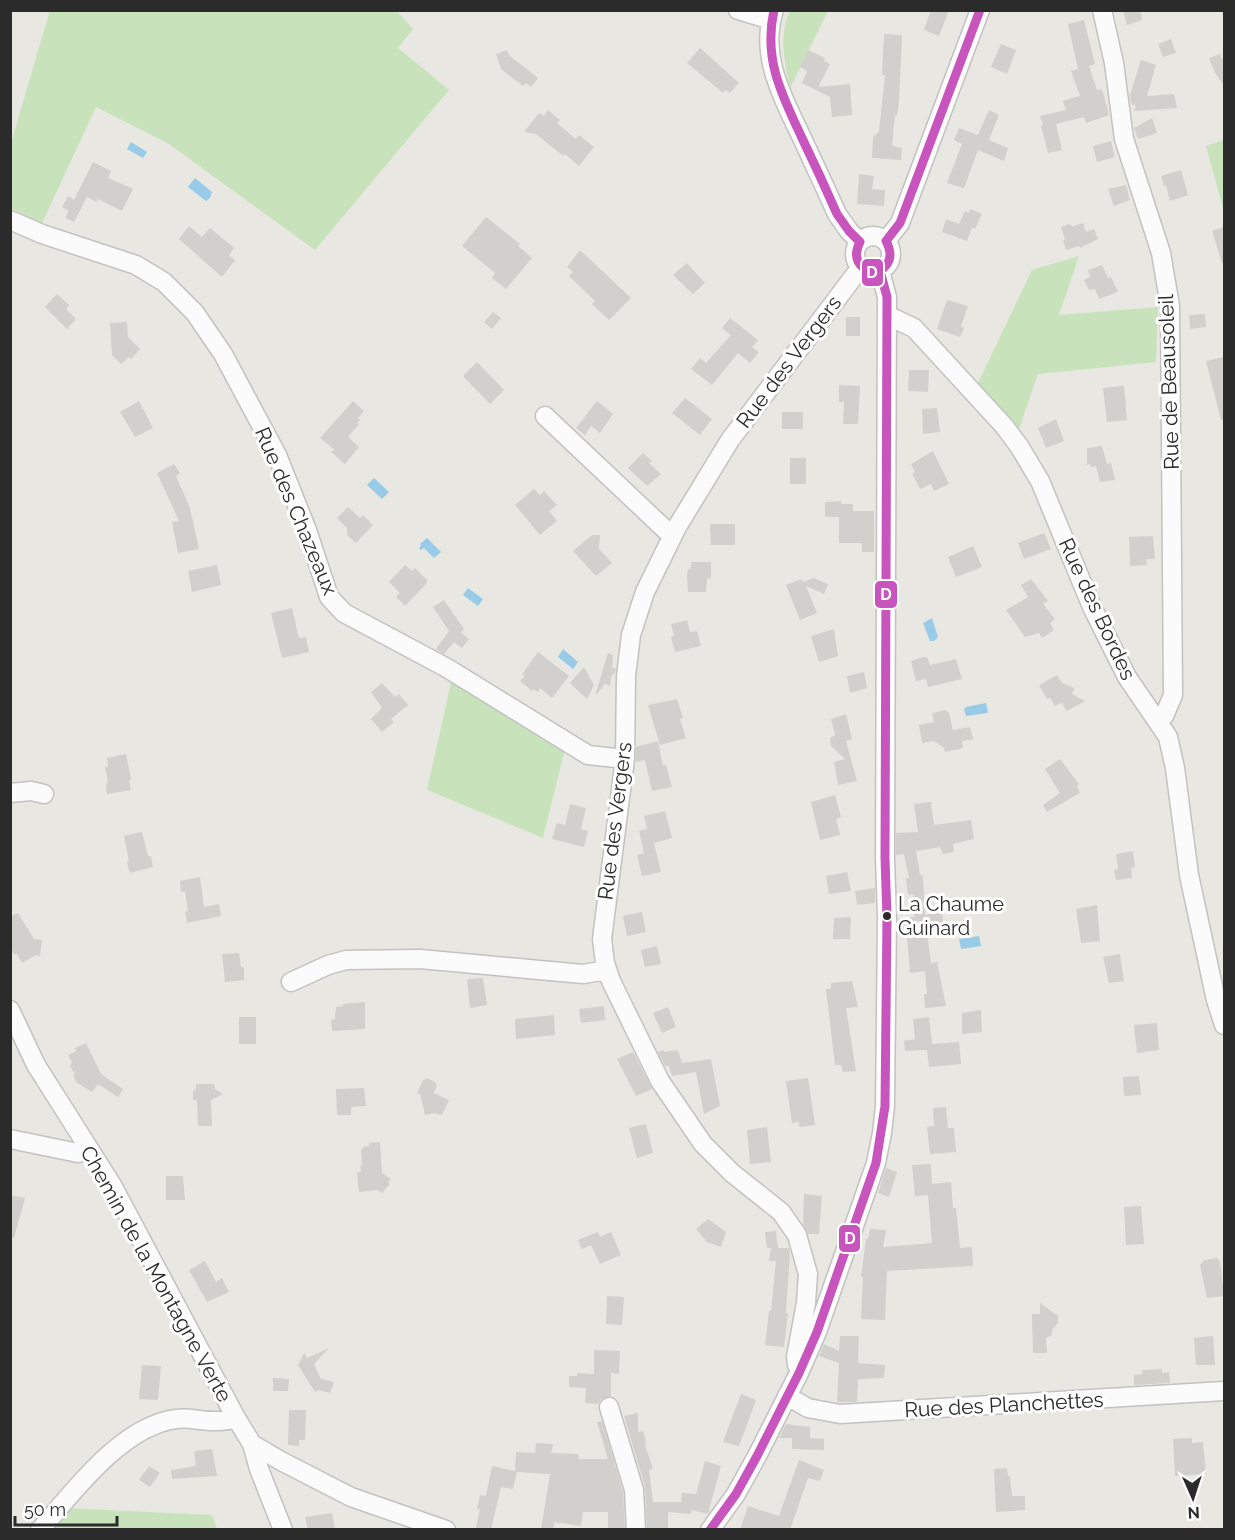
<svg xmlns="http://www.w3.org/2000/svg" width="1235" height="1540" font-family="Raleway,sans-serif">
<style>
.green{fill:#c8e3bc}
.water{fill:#98cbe7}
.building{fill:#d1d0cd}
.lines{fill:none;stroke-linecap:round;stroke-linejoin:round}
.minor-casing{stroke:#c2c2c2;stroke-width:21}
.minor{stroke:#fcfbfb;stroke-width:18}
.bus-1-casing{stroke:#fff;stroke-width:14}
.bus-1{stroke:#c855be;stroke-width:9}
.bus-dot{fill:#2b2b2b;stroke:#fff;stroke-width:2}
.labels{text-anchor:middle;stroke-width:6;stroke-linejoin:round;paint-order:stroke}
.bus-label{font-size:20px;fill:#2b2b2b;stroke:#fff;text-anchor:start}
.street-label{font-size:21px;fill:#2b2b2b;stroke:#fff}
.line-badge{stroke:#fff;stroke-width:2}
.badge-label{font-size:16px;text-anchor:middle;font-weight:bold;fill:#fff}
</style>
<rect width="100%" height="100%" fill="#e8e7e2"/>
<path class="green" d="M50,10L397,11L413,29L398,48L449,90L315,250L169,144L96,107L42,223L11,208V143Z
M790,11H828L790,88C785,63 778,35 790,11Z
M1224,140V212L1206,146Z
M1079,256L1059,315L1158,307L1156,362L1038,374L1019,429L978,383L1032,270Z
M452,678L565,749L543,838L427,790Z
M65,1508L212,1515L217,1529L47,1530Z"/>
<path class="water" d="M131,142L147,152L143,158L127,149Z
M195,178L212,192L210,198L206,201L188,187Z
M374,478L389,492L382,499L367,485Z
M427,538L441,552L434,558L424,548L421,550L419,548L421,546L420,544Z
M468,588L483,599L478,606L463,595Z
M932,618L938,637L934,641H930L923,623Z
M563,649L578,662L573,669L558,657Z
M986,703L988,713L966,716L964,709L966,707Z
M979,936L981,946L961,949L959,939Z"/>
<path class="building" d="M931,10H949L939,36L924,30Z
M1123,10H1140L1142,20L1127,25Z
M1084,20L1095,64L1089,66L1097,90L1102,89L1109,115L1086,123L1084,117L1056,124L1062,150L1048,153L1041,126L1043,125L1040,116L1066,110L1063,101L1080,96L1071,71L1078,69L1068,24Z
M884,34L902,35L899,102L897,115H895L892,146L902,148L901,160L872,158L873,137L879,132L885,75H882Z
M1171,39L1176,53L1163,57L1158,44Z
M1001,44L1016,50L1007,74L991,67Z
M700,48L739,83L730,93L725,90L723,93L687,63Z
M507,50L509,55L538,78L531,87L526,83L523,86L501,69L496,54Z
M808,50L825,58L824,61L830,64L818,87L850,84L852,115L832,117L830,97L802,83L807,71L800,67Z
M1220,54L1222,59L1224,58V85L1215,73L1209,58Z
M1141,60L1156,65L1147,96L1174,94L1177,108L1134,111L1136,106L1131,104L1130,95Z
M548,110L560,120L557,123L576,139L579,135L594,147L579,166L565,154L563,156L536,134L524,132L539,113L544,116Z
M989,110L999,115L989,140L1008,148L1004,161L978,150L964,188L947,183L962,144L954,140L959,128L978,135Z
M1152,118L1157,133L1138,139L1134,128Z
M1111,141L1115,157L1097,162L1093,146Z
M93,162L111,171L108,178L133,189L122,211L98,199L97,202L87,197L74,222L65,218L69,211L62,207L68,196L74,200Z
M1181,170L1188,195L1170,201L1166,185L1164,186L1161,176Z
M859,174L874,176L872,189L885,190L884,206L857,204Z
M1126,185L1130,200L1114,206L1108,189Z
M970,209L982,214L975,229L972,228L967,241L942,232L946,219L959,224L965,211L969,213Z
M486,217L520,244L518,246L532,258L506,289L492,278L495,273L462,246Z
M1083,223L1086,232L1094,229L1098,239L1080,248L1079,246L1066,250L1063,241L1065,239L1061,227L1070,224L1072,227Z
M189,226L202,237L210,228L234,248L229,255L235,260L222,277L179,239Z
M1224,227V263H1222L1212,231Z
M580,250L631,298L609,320L592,304L595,301L569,276L573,272L567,267Z
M687,263L705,283L693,294L673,275Z
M1102,265L1108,278L1111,277L1118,292L1099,299L1095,289L1089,290L1084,280L1090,277L1088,270Z
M57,294L69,305L66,309L76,319L67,329L45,307Z
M947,300L968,306L961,326L964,328L960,337L937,329Z
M493,312L501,318L492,329L484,322Z
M1205,314L1206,327L1190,329L1189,315Z
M846,317H860V336H846Z
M730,318L758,340L752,347L759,352L750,363L738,353L712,385L691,369L700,358L706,363L731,335L722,328Z
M127,322L128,337L140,349L131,359L129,357L121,364L112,355L110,323Z
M1224,357V420H1221L1206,361Z
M477,362L504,390L490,404L463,376Z
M909,370H929L928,392L908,391Z
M839,385L860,386L858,424H843L844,402H839Z
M1124,386L1127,420L1107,422L1103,388Z
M685,398L712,419L700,435L672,413Z
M139,401L153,428L135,437L120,412Z
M353,401L364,411L358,418L360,420L357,423L359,424L348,437L359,447L345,464L331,452L334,449L320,438Z
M597,401L613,414L600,433L591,426L585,435L576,428Z
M937,408L940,432L923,434L922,409Z
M782,412H803V429H782Z
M1056,419L1064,441L1046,448L1038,428Z
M1102,446L1107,464L1111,463L1115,480L1100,482L1096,466L1091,467L1090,464L1087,465V448Z
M933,451L949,484L934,491L931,484L920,489L912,473L915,472L911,464Z
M643,453L652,461L649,463L661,474L647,486L628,468Z
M790,458H806V484H790Z
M174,464L180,473L176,476L190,508L199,549L178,553L172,522L179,521L157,473Z
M534,489L540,495L544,491L557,505L549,511L557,521L540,535L515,505Z
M841,501V504H853V511H874V552H862V543H839V517H825V502Z
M348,507L360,518L363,515L373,525L356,543L347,535V528L337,518Z
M710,524H735V545H711Z
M1044,533L1051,549L1024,559L1018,543Z
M592,535H600L599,549L612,563L596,576L573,551Z
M1153,536L1155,559H1146L1147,565L1130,566L1129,537Z
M973,546L982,567L956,577L948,557Z
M691,562H711V578L707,579L706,592H688L687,577L688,569H691Z
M217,565L221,585L192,592L188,571Z
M405,565L412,571L415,568L427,580L426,584L405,606L396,597L400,593L389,582Z
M814,578L828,584L824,594L806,586L817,613L800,620L786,585L802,579L803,582Z
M1031,579L1048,601L1043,604L1055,619L1050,623L1054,630L1042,638L1039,633L1025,637L1006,610L1028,597L1021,585Z
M444,600L464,629L461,633L469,639L462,648L454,642L444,654L436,649L449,631L433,607Z
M292,608L299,638L306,637L309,652L282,658L271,613Z
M687,620L690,632L697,631L701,646L675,652L671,637L674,636L671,624Z
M834,629L838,656L819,662L811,636Z
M538,652L569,676L552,698L540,688L538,692L533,689L532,691L520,681L525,676L522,674Z
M608,653L613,655L612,668H616L615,672L611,677L610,686L605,684L595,696Z
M923,657H927L930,665L956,659L962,679L928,687L926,679L916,681L911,661Z
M584,667L594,685L587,699L570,683Z
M864,672L867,688L850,693L847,676Z
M1057,675L1062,683L1074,688L1072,694L1085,701L1067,711L1062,703L1055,706L1050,698L1047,699L1039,685Z
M382,683L395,697L399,694L408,705L391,719L394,722L382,732L371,719L382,708L371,692Z
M677,699L683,718L680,719L686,738L660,745L648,705Z
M946,710L949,713L953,730L970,727L973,739L962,741L963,748L945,752L944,748L934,741L922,743L919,725L934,722L932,713Z
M846,714L852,739L846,741L857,781L838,785L834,762L845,759L831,746L830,738L835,735L831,719Z
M658,741L663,766L666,765L672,787L652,791L645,760L636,762V747Z
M126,754L131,779L129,781L131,790L107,794L106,784L108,783L105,767H108L107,758Z
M1060,759L1079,784L1077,786L1080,793L1047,812L1043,805L1060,793L1045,769Z
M835,795L841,817L836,819L840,835L820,840L811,802Z
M931,802L934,825L971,820L974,839L953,844L954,852L943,854L940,847L916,851L920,875L923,876L925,915L942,912L944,929L927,932L931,963L937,962L946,1006L925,1008L924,994H927L925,971L910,973L907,936L898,930V919L914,917L913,894L908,895L906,879L909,878L904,854L896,855V833L918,832L914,804Z
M570,804L586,808L581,829L588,831L584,847L552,839L557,823L565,825Z
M665,811L672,838L654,843L661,872L642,876L637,855L644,853L639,831L647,829L644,816Z
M142,832L148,856H151L153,867L130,873L127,862L129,861L124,836Z
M1133,851L1135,867L1131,868L1132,878L1116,880L1114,870L1118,869L1116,854Z
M847,872L851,891L829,894L826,876Z
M200,877L204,907L219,904L221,916L187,923L185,912L188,911L185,891L181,892L180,881Z
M875,888V903L857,905L855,891Z
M1097,905L1100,941L1081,943L1076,909Z
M642,912L646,932L627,936L623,916Z
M18,913L34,939L42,940L40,956L36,955L22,963L17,954H14L10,947V917Z
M851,917L850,939H833L834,918Z
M657,946L661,964L645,967L641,950Z
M239,953L241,967H244V980L225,982L222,954Z
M1120,954L1124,981L1109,983L1103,957Z
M483,978L487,1005L470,1008L467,979Z
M852,981L858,1007L846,1008L856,1071L843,1072L841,1065H835L826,989H831V983Z
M365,1002V1029L332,1031L331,1020L335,1019L336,1007L343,1006V1004Z
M604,1006L605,1020L581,1023L579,1009Z
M668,1007L676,1027L662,1033L653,1013Z
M981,1010L982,1032L962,1034V1013Z
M554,1015L555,1035L516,1039L515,1019Z
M239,1017H256V1044H239Z
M929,1017L932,1044L959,1042L961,1064L929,1067L927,1050L905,1051L904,1041L915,1039L913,1019Z
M1157,1023L1159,1050L1137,1053L1134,1025Z
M86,1043L101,1074L123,1089L118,1097L98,1084L92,1092L76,1082L73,1075H75L70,1066L72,1062L68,1055L76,1051L75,1048Z
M664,1050V1052L678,1050L682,1063L711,1059L720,1106L704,1114L696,1072L672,1076L669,1066H665L658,1052Z
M633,1052L652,1089L636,1096L617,1059Z
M1139,1076L1141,1095L1124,1096L1123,1077Z
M427,1078L435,1082L437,1086L434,1093L449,1100L442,1115L434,1113L425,1115L420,1094L417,1093L423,1080Z
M808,1078L815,1125L800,1127L798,1122L792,1123L786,1081Z
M196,1084H214L215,1089L223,1094L211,1100L212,1126H198L197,1100H193V1091L196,1089Z
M364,1088L366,1106L351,1107V1115H337L336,1089Z
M946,1107L948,1128H954L956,1152L930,1154L927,1127L934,1126L933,1108Z
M646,1124L653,1153L637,1158L629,1128Z
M767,1127L771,1162L750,1164L747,1130Z
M380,1142L382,1173L391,1179L388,1182L390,1184L382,1193L378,1190L359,1192L357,1172H361L360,1165L362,1167L361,1149H363V1147L369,1146V1143Z
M931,1164L932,1184L951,1182L953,1208H956L960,1248L972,1247L973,1266L887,1271L885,1320L861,1319L863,1277H861L866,1239H868L870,1229L886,1230L883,1247L932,1243L928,1195L915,1196L912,1165Z
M886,1168L897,1172L889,1197L878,1193Z
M166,1176H183L185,1200H166Z
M804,1194L822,1196L819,1234H808L803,1224Z
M10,1195L25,1198L14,1238H10Z
M1141,1206L1144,1244L1126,1245L1124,1207Z
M708,1219L726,1232L721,1247L707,1242L696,1229Z
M776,1231L778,1248H789L790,1253L786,1313H788L784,1347L765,1345L769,1311H771L776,1261H769L771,1248H773H767L765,1232Z
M598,1232L600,1237L611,1232L621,1255L600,1264L591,1245L582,1249L578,1240Z
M1217,1258L1220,1262L1224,1296L1207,1298L1200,1265L1204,1260Z
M205,1261L216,1282L222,1278L229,1292L207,1302L189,1270Z
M607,1296L624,1297L622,1325L606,1324Z
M1040,1303L1058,1316V1323L1052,1330V1335L1046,1338L1047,1353H1033L1032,1314H1040Z
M840,1336H859L858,1363L885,1365L884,1378L858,1379L857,1402H837L839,1363L819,1356L824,1344L839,1351Z
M1213,1336L1215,1365H1196L1194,1338Z
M329,1348L314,1364L321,1379L334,1382L330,1393L319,1390L315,1392L298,1365L304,1353L307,1358Z
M594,1350L620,1351L619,1374L611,1373V1396L601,1399L598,1404L585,1403L586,1388L569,1387V1376H577V1373L594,1374Z
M142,1365L161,1366L158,1400L139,1399Z
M1162,1369V1373L1169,1372L1170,1383L1134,1385V1375L1143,1374L1142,1370Z
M273,1378L289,1379L288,1391H273Z
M741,1394L756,1400L739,1446L723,1442Z
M289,1410H306L305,1440H299V1446L288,1445Z
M638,1413V1432L643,1431L646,1441L645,1445L653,1469L649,1470L653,1502H681L682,1493L696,1494L705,1461L721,1466L708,1514L692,1510L691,1514L668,1512V1530H647L645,1487L624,1416Z
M602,1421L623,1492L625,1530H608V1512H583L581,1526L554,1522L553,1530H541L550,1474L517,1472L513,1489L501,1487L491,1530L476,1528L480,1509H477L480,1495L486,1496L492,1466L515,1471L516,1452L535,1453L536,1443L553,1444L551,1453L578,1454L579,1459H608L597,1422Z
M786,1424L810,1427V1438L824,1439V1450L792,1449V1438H779Z
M1192,1438V1443L1203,1442L1206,1474L1175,1476L1173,1439Z
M212,1449L217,1476L172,1479L171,1470L196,1466L194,1451Z
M799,1460L824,1470L820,1481L808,1478L790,1530H740L748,1506L779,1516Z
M149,1466L160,1473L150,1487L139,1480Z
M1007,1468L1008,1476H1010L1012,1496H1025V1510L996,1512L994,1469Z
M332,1513L335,1530H308L305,1517Z"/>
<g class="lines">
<defs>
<path id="minor" d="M738,10L771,20
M774,10C759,56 783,98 802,138C814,164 826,189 837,214L849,231L860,242
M1102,10L1114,63L1124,139L1161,253L1170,306L1173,695L1164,716L1159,721
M10,220L42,234L136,265L164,282L195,313L223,354L277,455L307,530L329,597L344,613L447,668L588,755L625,759
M855 254a18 18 0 1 1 36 0a18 18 0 1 1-36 0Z
M886,241L900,223L980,10
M887,318H893L914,328L1004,426L1019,446L1040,481L1092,607L1127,677L1168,737L1175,768L1189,875L1216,1000L1224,1025
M545,416L672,536
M10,793L31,791L44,794
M291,982L328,965L346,960L420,959L583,974L607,970
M10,1010L36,1065L112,1185L236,1418L252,1444L259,1469L283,1530
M10,1139L78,1153L89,1151
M797,1365L796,1357L806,1303L808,1274L797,1235L781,1212L732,1173L703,1144L660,1081L611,981L605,963L602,939L625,759L626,676L631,635L645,592L677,527L730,440L861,267
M787,1396L808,1408L840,1414L1224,1391
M609,1407L634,1490L636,1530
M252,1444L281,1461L351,1497L446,1530
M40,1530C74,1491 122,1426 176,1419C190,1417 204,1422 217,1421C223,1421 230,1420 236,1418
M710,1530L736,1494L757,1456L799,1373L817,1332L876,1163L882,1133L885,1106L887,917L885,858L887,297L880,271"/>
</defs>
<use href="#minor" class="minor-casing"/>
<use href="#minor" class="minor"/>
<defs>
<path id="bus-1" d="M774,10C763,60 782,95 802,138C814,163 826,189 837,214L849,231L860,242C852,257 858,268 874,273C890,267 894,256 886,241L900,223L980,10
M710,1530L736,1494L757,1456L799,1373L817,1332L876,1163L885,1106L887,917L885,858L887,297L880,271"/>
</defs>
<use href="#bus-1" class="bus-1-casing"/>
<use href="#bus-1" class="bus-1"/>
</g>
<circle class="bus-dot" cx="887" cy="916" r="5"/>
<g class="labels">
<g class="bus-label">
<text x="898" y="911">La Chaume<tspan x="898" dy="24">Guinard</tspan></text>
</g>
<g class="street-label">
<text transform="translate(789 362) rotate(-53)" y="7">Rue des Vergers</text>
<text transform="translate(1169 382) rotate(-92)" y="7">Rue de Beausoleil</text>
<text transform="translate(296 511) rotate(67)" y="7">Rue des Chazeaux</text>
<text transform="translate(1097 609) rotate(65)" y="7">Rue des Bordes</text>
<text transform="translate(615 821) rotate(-83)" y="7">Rue des Vergers</text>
<text transform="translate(156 1274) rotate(61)" y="7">Chemin de la Montagne Verte</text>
<text transform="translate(1004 1405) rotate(-3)" y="7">Rue des Planchettes</text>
</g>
</g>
<g class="line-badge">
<rect x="861" y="258" width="23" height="29" rx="6" fill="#c855be"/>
<rect x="874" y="580" width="24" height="29" rx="6" fill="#c855be"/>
<rect x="838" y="1224" width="23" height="29" rx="6" fill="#c855be"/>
</g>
<g class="badge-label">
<text x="872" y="278">D</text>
<text x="886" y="600">D</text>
<text x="850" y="1244">D</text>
</g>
<rect width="1235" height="1540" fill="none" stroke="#2b2b2b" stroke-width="24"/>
<g transform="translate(1193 1498) rotate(177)" stroke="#ffffff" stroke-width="4.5" paint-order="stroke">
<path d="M0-4.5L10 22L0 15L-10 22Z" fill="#2b2b2b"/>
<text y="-9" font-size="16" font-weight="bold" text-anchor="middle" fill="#2b2b2b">N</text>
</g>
<path d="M15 1516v9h102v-9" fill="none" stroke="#2b2b2b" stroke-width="3"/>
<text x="24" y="1516" font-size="18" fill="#2b2b2b" stroke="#ffffff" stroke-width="4.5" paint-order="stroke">50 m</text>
</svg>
